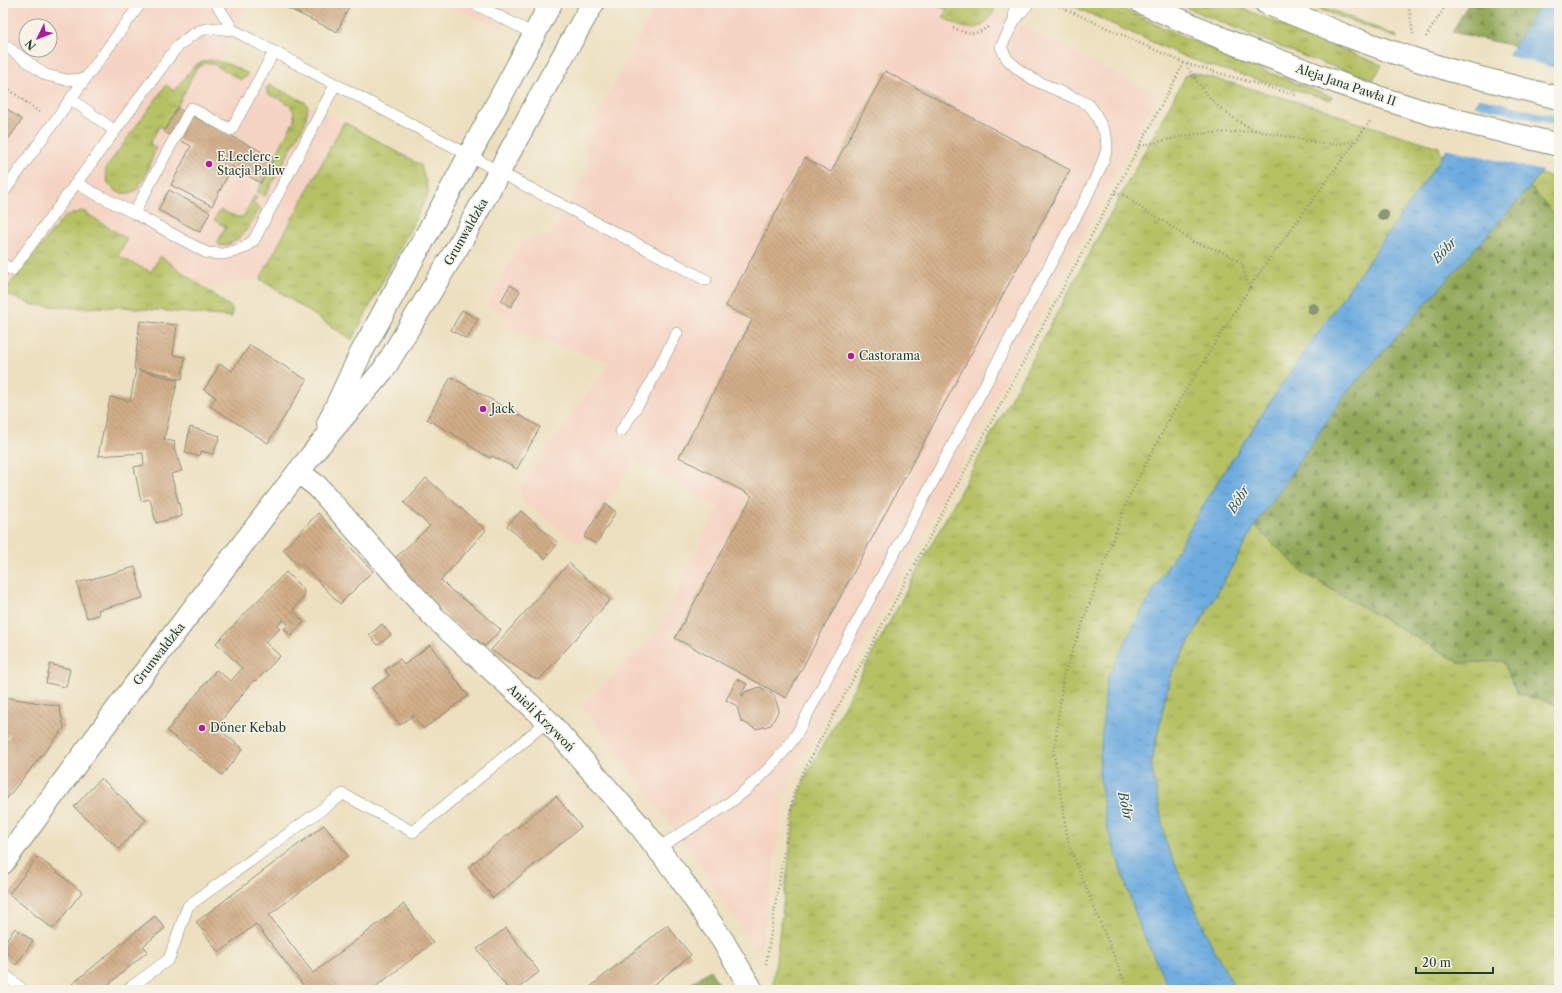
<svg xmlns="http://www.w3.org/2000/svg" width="1562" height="993" font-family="'Libre Caslon Text',serif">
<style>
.built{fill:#f5d3c2;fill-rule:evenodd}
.grass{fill:url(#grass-tufts);stroke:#6a7f4c}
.forest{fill:url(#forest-firs);stroke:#587246}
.water{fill:url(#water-ripples);stroke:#46748a}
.pier{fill:#ede0c0}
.building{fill:url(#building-back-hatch)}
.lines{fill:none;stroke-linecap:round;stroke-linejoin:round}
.lane-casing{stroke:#868e7a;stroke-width:12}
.street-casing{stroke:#868e7a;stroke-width:24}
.secondary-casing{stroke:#868e7a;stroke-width:24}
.primary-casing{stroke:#868e7a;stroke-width:24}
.path{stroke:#868e7a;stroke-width:2.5;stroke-dasharray:1 3;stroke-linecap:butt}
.lane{stroke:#fff;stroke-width:11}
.street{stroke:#fff;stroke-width:22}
.secondary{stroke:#fff;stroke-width:22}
.primary{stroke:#fff;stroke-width:22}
.primary-bridge-casing{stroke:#868e7a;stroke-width:24;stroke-linecap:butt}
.primary-bridge{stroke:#fff;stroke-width:22}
.tree{fill:#8c9578}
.poi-dot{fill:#b5179e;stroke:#f7f3e8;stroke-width:1.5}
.labels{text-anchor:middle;stroke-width:3;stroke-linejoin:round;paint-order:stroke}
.street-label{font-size:12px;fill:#1f3d34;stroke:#f7f3e8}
.poi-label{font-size:12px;fill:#1f3d34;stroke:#f7f3e8;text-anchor:start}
.water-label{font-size:13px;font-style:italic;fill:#32585f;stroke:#f7f3e8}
</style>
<defs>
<pattern id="grass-tufts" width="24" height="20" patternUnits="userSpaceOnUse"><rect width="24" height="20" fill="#b5c163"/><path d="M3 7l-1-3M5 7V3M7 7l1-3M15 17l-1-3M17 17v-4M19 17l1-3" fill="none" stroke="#939e52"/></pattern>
<pattern id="forest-firs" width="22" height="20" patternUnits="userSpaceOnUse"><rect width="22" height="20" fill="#90a759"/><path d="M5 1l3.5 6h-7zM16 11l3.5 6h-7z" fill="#75894a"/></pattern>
<pattern id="water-ripples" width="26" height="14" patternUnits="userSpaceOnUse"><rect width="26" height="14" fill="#6dabdf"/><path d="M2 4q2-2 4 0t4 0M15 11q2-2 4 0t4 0" fill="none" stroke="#598cb6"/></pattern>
<pattern id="building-back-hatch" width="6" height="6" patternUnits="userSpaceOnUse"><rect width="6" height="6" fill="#d2ae89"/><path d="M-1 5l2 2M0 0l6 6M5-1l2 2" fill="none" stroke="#aa8f71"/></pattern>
</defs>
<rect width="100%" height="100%" fill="#f7f3e8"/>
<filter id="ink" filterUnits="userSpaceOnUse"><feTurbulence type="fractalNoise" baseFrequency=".025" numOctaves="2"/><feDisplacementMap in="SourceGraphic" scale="8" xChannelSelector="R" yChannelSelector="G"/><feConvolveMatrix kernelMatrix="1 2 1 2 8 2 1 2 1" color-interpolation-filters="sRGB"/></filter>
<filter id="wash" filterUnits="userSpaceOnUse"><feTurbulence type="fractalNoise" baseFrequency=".012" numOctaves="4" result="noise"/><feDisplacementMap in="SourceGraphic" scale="16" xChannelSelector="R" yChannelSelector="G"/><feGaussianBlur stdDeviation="0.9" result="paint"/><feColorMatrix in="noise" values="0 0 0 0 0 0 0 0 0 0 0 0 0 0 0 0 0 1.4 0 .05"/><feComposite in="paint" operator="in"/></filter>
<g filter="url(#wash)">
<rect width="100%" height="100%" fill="#ede0c0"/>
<path class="built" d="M3,3H248L220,62L344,122L260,279L204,288L160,256L151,273L118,256L65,216L3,292ZM26,26H50V50H26Z
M440,3H515L501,28Z
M658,3H977L1158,95L821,725L800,761L784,798L761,948L754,949L691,851L582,706L658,632L718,507L636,460L607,501L580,545L523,501L520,488L610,362L507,329L513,319L487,306L522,240L551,236L589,168L584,140Z"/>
<path class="grass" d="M932,3H996C993,18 983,31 966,28C959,27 951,21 943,18L947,10Z
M1066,3H1109L1229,57L1332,97L1331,100L1217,68L1185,57Z
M1175,3H1230L1289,28L1382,65L1373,80L1308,58Z
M1303,3H1314L1397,36V38Z
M208,60C223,60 234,67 247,73V76L241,80L211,63H206L196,69L166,129L159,126L150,144L156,148L143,182H140L139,183L141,185C129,202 103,192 106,168L166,85L174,91L195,65Z
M1195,73L1327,110L1350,120L1439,147L1442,157L1286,378L1213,489L1135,623L1106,824L1141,930L1170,990H772L796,805L806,776L1186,75Z
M270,85L305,102L308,107L305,123L265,196L257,192L294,120C296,103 282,101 268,94L266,88Z
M344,122L421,165L429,193L352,340L260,279Z
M1540,174L1559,178V219L1530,187Z
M254,196L257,197L253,204L260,208C250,225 242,243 221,246L218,244V241L226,227L214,220L220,210L237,217H243Z
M83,211L127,239L118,256L151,272L160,256L232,308V317L121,307L75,308L33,305L3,293L65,216Z
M1255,526L1305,574L1460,663L1503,661L1518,694L1559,705V990H1236L1214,950L1166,844L1151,764L1170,676Z"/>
<path class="forest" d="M1469,3H1559V56L1452,32Z
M1530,187L1559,219V705L1518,694L1503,661L1460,663L1305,574L1255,526L1347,392Z
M710,970L722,990H682Z"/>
<path class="water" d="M1542,3H1559V136L1540,174L1530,187L1347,392L1255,526L1170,676L1151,764L1166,844L1214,950L1236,990H1170L1141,930L1106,824L1099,772L1106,681L1135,623L1213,489L1286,378L1442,157Z"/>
<path class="pier" d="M1505,55L1559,69V117L1478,97Z
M1473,105L1559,126V140L1543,171L1445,148Z"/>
<g id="blocks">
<path class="building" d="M277,3H351L337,32Z
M885,71L1070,170L786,698L675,638L752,496L679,457L752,320L726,306L805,158L831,172Z
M3,106L22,120L3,146Z
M177,108L274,158L261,183L232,167L212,206L171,185L191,146L164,132Z
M169,190L210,212L200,232L158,210Z
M510,285L520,291L511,307L501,301Z
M462,310L478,319L467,339L451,330Z
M140,321L177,325L173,355L185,357L182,379L169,377L170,375L138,370L178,380L164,439L175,442L174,448L182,471L171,474L182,516L156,523L150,499L141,501L134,467L144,465L143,453L98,456L110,397L130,401L136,369H134Z
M250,345L307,380L268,443L210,406L216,397L204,390L220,364L232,371Z
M451,377L540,427L517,469L492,456L490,458L468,445L469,443L427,419Z
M190,427L220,436L213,454L201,451L199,456L185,453Z
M426,478L486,530L441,580L452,591L472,605L501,630L485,646L451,621L394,559L430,526L404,503Z
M605,504L616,512L596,544L584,537Z
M521,511L558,543L545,559L507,526Z
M318,513L373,571L340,604L302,564L299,566L283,550Z
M569,563L610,600L539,680L528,675L491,650Z
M135,567L143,598L98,610L99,615L87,618L77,583Z
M286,572L304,590L303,598L293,610L304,622L291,636L284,629L288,624L283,620L277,626L280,629L265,642L280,656L256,681L254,680L216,727L243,749L222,775L167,731L216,670L231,681L242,668L216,643Z
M382,624L391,635L378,645L369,635Z
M430,645L468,696L423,729L413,715L400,725L372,688L389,676L385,670L400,659L404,665Z
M50,664L70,669L66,687L46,683Z
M737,679L747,684L741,695L743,696L745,692L760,687L774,695L779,710L771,725L756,729L741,721L737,706L726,700Z
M3,697L59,706L64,728L3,803V743L10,735L3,729Z
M101,778L146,820L119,849L74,807Z
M556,796L581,827L493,898L468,867Z
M324,825L348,856L269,915L313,973L404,904L433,943L371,990H307L256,924L219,953L196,922Z
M38,857L82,892L53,929L9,894Z
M155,916L165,928L143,946L148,951L102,990H77L72,984Z
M667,925L691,955L647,990H586Z
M15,928L33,941L16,965L3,954V944Z
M506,928L539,972L516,990H509L477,949Z"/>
</g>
</g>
<g filter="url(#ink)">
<use href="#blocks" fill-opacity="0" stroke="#868e7a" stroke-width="1"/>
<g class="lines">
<defs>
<path id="lane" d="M216,3L233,30L469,155L499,172L706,280
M473,3L534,34
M1014,21L1015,3
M3,44L46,75L67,80L85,79L141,3
M71,99L115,131
M77,183L90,191L134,213L191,108L231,130L274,52
M3,193L85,79
M134,213L207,253L223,254L232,252L244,248L254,240L335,85
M3,264L12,270L176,48C200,27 202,27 233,30
M621,431L644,395L677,333
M658,849C680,833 704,821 725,806C752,787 776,763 795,737L1086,198L1102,164L1107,149L1106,136L1095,113L1089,105L1077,99L1036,81L1019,70L1007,59L1001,47L1014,21L1029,3
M3,973L23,990
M127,990L169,959L188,906L343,794L413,832L548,721"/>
<path id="street" d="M298,472L317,486L400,580L435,618L548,721L640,826L678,875L723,941L752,990"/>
<path id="secondary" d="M328,424L360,355L434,221L551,3
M3,863L137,682L298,472L318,447L384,369L463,238L539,98L593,3"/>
<path id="primary" d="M1142,3L1235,44L1365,93
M1266,3L1342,34L1389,51"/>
</defs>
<use href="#lane" class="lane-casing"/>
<use href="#street" class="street-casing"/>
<use href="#secondary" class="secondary-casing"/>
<use href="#primary" class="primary-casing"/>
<path class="path" d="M1052,3L1184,63L1296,95
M1405,3L1409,8L1413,34
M953,28C967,33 976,37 989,26
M1426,37L1447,3
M1187,64C1189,72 1193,74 1196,80C1209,100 1229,118 1251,128C1265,134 1281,135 1296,138C1321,144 1330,147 1356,140
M3,85L39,112
M1140,146C1159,142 1178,136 1198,134C1217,132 1236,133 1256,130
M1115,193L1127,197L1145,211L1162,220L1193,242L1221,251L1242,263L1249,289
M766,964L791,806L794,792L802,774L1184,63
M1128,990L1069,846L1054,753L1063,677L1128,498L1179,401L1255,279L1371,120"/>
<use href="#lane" class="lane"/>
<use href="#street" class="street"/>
<use href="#secondary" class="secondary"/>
<use href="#primary" class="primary"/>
<defs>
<path id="primary-bridge" d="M1389,51L1449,70L1559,98
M1365,93L1435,115L1559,145"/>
</defs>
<use href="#primary-bridge" class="primary-bridge-casing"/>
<use href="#primary-bridge" class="primary-bridge"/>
</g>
<g class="tree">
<circle cx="1383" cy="215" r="6"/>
<circle cx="1313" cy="309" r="6"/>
</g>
</g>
<g class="poi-dot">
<circle cx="209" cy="164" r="4"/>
<circle cx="851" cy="356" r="4"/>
<circle cx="483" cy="409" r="4"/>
<circle cx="202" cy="728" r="4"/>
</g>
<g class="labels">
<g class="street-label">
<text transform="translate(1346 85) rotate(19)" y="4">Aleja Jana Pawła II</text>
<text transform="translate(466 232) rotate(-60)" y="4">Grunwaldzka</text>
<text transform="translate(159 654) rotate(-52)" y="4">Grunwaldzka</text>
<text transform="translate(541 718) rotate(45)" y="4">Anieli Krzywoń</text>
</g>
<g class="poi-label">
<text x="217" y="161">E.Leclerc -<tspan x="217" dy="14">Stacja Paliw</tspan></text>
<text x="859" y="360">Castorama</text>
<text x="491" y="413">Jack</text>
<text x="210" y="732">Döner Kebab</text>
</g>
<g class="water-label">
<text transform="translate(1444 250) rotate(-47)" y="5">Bóbr</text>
<text transform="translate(1238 499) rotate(-58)" y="5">Bóbr</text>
<text transform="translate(1126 806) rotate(78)" y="5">Bóbr</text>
</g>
</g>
<rect width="1562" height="993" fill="none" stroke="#f7f3e8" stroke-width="16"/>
<g transform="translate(38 38) rotate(227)"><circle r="19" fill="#f7f3e8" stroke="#a1aaa0"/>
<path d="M0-3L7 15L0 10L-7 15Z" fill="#b5179e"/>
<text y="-6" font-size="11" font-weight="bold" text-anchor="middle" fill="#1f3d34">N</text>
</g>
<path d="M1416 967v6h77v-6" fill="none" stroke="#1f3d34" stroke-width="2"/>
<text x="1422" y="967" font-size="12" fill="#1f3d34" stroke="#f7f3e8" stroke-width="3" paint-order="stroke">20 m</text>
</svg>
